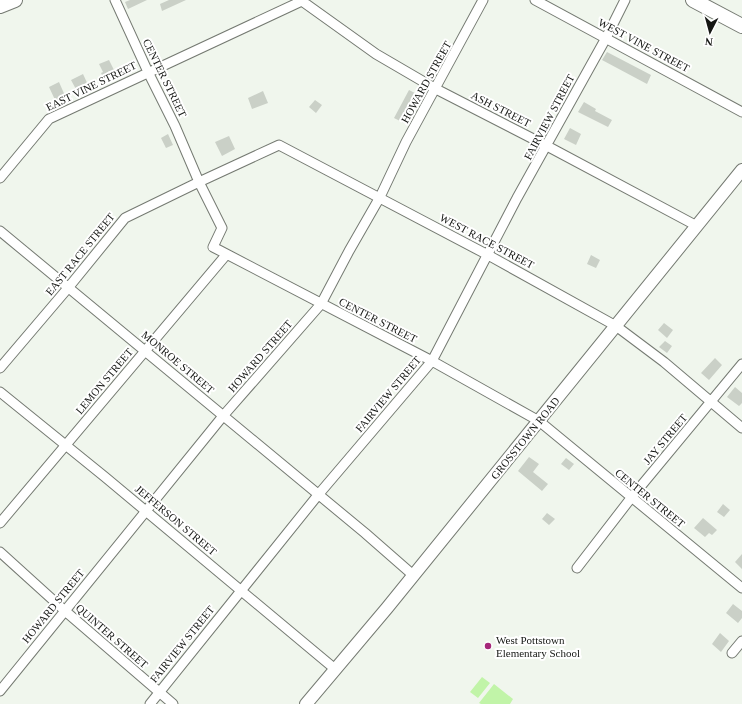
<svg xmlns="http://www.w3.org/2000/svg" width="742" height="704" font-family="Georgia,serif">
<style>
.green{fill:#c1f4a8}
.building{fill:#cad0c7}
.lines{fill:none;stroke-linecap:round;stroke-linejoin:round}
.street-casing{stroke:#757a72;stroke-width:11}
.secondary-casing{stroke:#757a72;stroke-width:14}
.primary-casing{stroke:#757a72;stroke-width:16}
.street{stroke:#fff;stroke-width:9}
.secondary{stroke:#fff;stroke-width:12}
.primary{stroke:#fff;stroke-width:14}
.poi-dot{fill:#a52779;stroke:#fff;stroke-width:1.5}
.labels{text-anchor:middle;stroke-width:4;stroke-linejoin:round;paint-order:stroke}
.street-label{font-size:11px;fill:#141613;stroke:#fff}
.poi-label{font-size:11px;fill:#141613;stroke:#fff;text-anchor:start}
</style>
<rect width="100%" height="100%" fill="#f0f6ed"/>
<path class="green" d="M482,677L490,683L478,698L470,692Z
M494,684L513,699L510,704H481L479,703Z"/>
<path class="building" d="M130,0H147L128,9L125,2Z
M169,0H186L162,11L160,4Z
M607,52L651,75L647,84L602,60Z
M109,60L117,76L106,82L101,73L103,72L99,64Z
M83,74L89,87L78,93L71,80Z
M59,82L66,98L56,102L49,87Z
M409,90L419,95L404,123L394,118Z
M263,91L268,103L252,109L248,98Z
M315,100L322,105L316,113L309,107Z
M584,102L596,109L595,111L612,120L608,127L578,112Z
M570,128L581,134L576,145L564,139Z
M168,134L173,145L166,148L161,138Z
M229,136L235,149L222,156L215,142Z
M591,255L600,260L596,268L587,264Z
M664,323L673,330L667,338L658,330Z
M665,341L672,346L667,353L659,347Z
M715,358L722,365L709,380L701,373Z
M735,387L742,393V403L739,406L727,397Z
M529,457L539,464L533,472L548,484L542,491L518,471Z
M566,458L574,464L569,470L561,464Z
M723,504L730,510L724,517L717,512Z
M547,513L555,519L549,525L542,519Z
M703,518L717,530L712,535L709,533L705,537L694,528Z
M742,554V569L735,562Z
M733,604L742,611V618L738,623L726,613Z
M720,633L729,641L721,652L712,644Z"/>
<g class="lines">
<defs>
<path id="street" d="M115,0L148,72L175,126L199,182L222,228L213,247L432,361L539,421L742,588
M535,0L742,112
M302,1L376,54L436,89L547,146L697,226
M0,178L49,119L304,0
M0,231L365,533L413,575
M0,368L68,288L125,218L199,182L279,145L488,255L616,326L664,362L742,428
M0,392L105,477L335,669
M0,523L226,255
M0,552L64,610L173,704
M577,568L631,498L742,364
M732,653L742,641
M0,691L223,416L321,304L349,251L380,197L406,142L483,0
M150,704L318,495L432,361L517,198L606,38L625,0"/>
<path id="secondary" d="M306,704L387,608L742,170"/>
<path id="primary" d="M693,0L742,26
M0,6L15,0"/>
</defs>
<use href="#street" class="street-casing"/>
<use href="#secondary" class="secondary-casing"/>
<use href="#primary" class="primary-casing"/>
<use href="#street" class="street"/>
<use href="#secondary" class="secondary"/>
<use href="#primary" class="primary"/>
</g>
<circle class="poi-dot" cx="488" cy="646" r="4"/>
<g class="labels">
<g class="street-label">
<text transform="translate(644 45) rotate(28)" y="4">WEST VINE STREET</text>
<text transform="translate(165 78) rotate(64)" y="4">CENTER STREET</text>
<text transform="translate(426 82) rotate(-61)" y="4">HOWARD STREET</text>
<text transform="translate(91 86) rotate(-26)" y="4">EAST VINE STREET</text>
<text transform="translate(501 109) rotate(27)" y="4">ASH STREET</text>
<text transform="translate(549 117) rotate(-62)" y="4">FAIRVIEW STREET</text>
<text transform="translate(487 241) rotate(28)" y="4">WEST RACE STREET</text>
<text transform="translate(80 254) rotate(-51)" y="4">EAST RACE STREET</text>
<text transform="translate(378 320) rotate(27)" y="4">CENTER STREET</text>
<text transform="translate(260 356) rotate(-49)" y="4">HOWARD STREET</text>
<text transform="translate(178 362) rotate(40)" y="4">MONROE STREET</text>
<text transform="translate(104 381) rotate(-50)" y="4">LEMON STREET</text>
<text transform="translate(388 394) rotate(-50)" y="4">FAIRVIEW STREET</text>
<text transform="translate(525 438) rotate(-51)" y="4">GROSSTOWN ROAD</text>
<text transform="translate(665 439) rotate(-50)" y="4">JAY STREET</text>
<text transform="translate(650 498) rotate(39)" y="4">CENTER STREET</text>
<text transform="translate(176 520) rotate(40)" y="4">JEFFERSON STREET</text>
<text transform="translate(53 606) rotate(-51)" y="4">HOWARD STREET</text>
<text transform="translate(112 636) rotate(41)" y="4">QUINTER STREET</text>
<text transform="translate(182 644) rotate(-51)" y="4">FAIRVIEW STREET</text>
</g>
<g class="poi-label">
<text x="496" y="644">West Pottstown<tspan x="496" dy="13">Elementary School</tspan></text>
</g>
</g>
<g transform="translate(710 32) rotate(186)" stroke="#ffffff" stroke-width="3" paint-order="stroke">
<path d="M0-3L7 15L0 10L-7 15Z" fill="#141613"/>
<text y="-6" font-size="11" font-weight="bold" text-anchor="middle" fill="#141613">N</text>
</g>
</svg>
